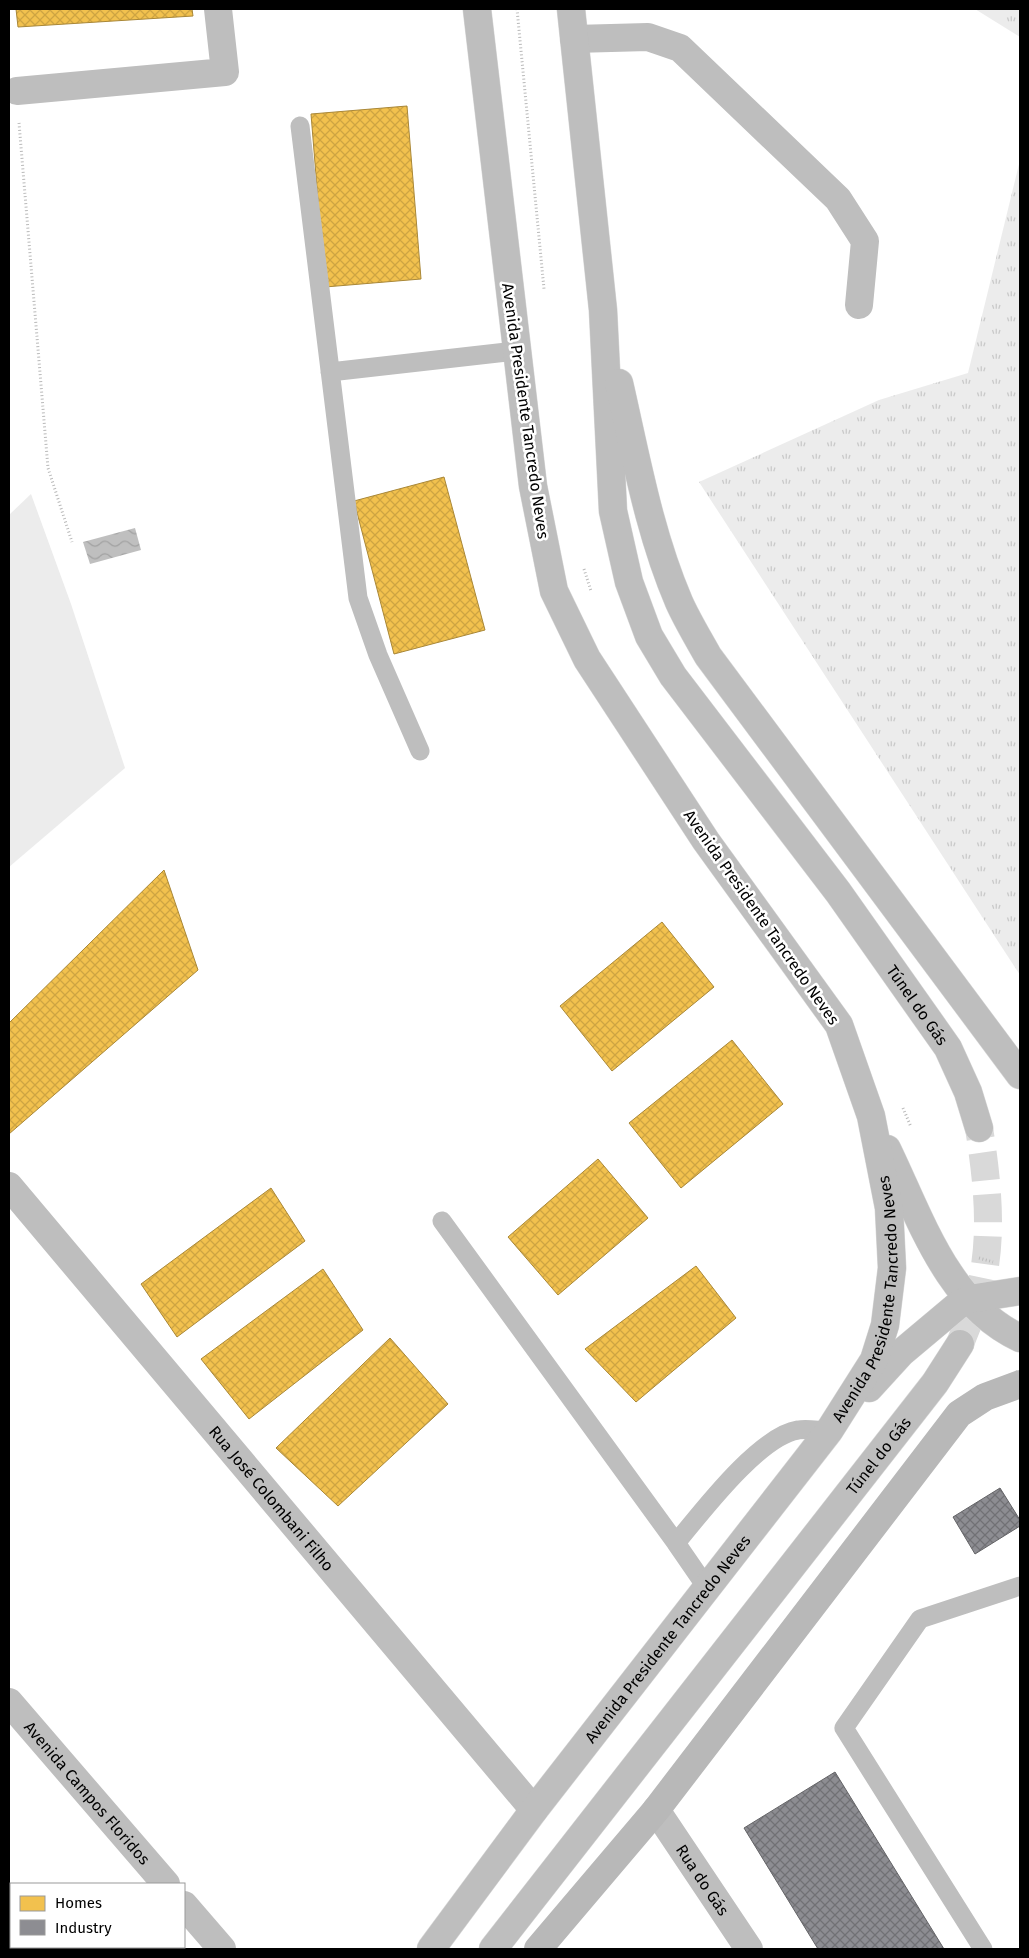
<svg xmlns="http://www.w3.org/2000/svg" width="1029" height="1958" font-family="'Fira Sans',sans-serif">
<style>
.grass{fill:url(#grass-tufts)}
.green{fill:#ececec}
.water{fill:url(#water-waves)}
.homes{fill:url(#homes-cross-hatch);stroke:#a98737}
.industry{fill:url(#industry-cross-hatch);stroke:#636366}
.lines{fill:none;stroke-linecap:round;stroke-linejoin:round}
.primary-tunnel{stroke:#d9d9d9;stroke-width:28;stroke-dasharray:28 14;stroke-linecap:butt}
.primary-casing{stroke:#dbdbdb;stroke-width:29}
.path{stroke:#b9b9b9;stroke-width:3;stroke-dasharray:1 2.5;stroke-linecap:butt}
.lane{stroke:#bebebe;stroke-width:19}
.street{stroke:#bebebe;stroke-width:28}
.secondary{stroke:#b8b8b8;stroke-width:28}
.primary{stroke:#bebebe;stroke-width:28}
.labels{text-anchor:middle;stroke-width:5;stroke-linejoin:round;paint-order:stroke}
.street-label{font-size:16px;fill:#000;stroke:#fff}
</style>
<defs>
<pattern id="grass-tufts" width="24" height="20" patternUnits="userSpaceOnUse" patternTransform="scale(1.25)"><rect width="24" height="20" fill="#ececec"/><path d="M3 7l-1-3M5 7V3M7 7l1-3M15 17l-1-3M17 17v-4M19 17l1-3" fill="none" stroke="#c9c9c9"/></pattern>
<pattern id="water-waves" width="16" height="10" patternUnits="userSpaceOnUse" patternTransform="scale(1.25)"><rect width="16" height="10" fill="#bfbfbf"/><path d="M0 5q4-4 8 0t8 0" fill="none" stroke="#a2a2a2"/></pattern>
<pattern id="homes-cross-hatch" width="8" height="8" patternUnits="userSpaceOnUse" patternTransform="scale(1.25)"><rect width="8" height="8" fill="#f2c14e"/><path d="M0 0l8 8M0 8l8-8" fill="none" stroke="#cea442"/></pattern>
<pattern id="industry-cross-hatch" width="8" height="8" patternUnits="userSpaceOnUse" patternTransform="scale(1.25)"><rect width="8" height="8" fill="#8d8d92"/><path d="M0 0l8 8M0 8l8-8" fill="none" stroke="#717175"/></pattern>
</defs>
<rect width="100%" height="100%" fill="#fff"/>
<path class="grass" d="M975,9H1020V37Z
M1020,160V975L699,482L879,400L968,373Z"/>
<path class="green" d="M31,494L71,604L125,768L9,867V515Z"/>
<path class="water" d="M135,528L141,550L90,564L83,542Z"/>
<path class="homes" d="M16,9H192L193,16L18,27Z
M407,106L421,279L325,287L311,114Z
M444,477L485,630L394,654L354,501Z
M164,870L198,970L9,1134V1023Z
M662,922L714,987L612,1071L560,1006Z
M732,1040L783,1104L681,1188L629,1123Z
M598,1159L648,1218L558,1295L508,1237Z
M271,1188L305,1241L177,1337L141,1284Z
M696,1266L736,1318L636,1402L585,1349Z
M323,1269L363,1330L249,1419L201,1359Z
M390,1338L448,1404L338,1506L276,1448Z"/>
<path class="industry" d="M1000,1488L1020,1520V1526L975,1554L953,1517Z
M835,1772L944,1949H818L744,1828Z"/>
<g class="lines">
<path class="primary-tunnel" d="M960,1344C967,1324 978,1303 982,1282C993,1232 987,1179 979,1128"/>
<defs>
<g id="primary">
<path id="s4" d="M571,9L603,310L613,511L629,582L649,636L673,676L838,892L948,1048L968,1092L979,1128"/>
<path d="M619,383C636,457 649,532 679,602C687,620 698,638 708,656L1020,1075"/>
<path d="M887,1149C920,1217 947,1304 1020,1338"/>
<path d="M869,1388L901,1353L957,1306L969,1299L1020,1291"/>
<path id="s5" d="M431,1949L534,1810L829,1431L874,1360L885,1325L892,1268L889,1208L871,1116L839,1025L706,841L587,659L554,591L533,486L477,9"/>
<path id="s6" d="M493,1949L935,1383L960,1344"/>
</g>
</defs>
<use href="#primary" class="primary-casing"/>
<path class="path" d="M517,9L544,289
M19,123L48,468L72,542
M584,569L591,591
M903,1108L911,1127
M979,1258L993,1262"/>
<path class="lane" d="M300,126L358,598L378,655L420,751
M330,372L516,351
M442,1221L676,1543
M707,1588L676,1543C701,1513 759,1436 798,1430C808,1428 819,1431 829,1431
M983,1949L844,1728L920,1619L1020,1586"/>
<g class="street">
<path d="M574,39L648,37L680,48L838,199L865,241L859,305"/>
<path d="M17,91L225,72L218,9"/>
<path id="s1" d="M9,1186L534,1810"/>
<path id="s2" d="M9,1702L166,1884"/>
<path id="s3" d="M656,1810L749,1949"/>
<path d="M184,1905L222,1949"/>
</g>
<path class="secondary" d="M538,1949L656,1810L959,1414L985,1397L1020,1384"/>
<use href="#primary" class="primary"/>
</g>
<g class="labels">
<g class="street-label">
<text transform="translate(526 411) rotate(82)" y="6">Avenida Presidente Tancredo Neves</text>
<text transform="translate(762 917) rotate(55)" y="6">Avenida Presidente Tancredo Neves</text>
<text dy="6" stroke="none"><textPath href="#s4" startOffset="1091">Túnel do Gás</textPath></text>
<text dy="6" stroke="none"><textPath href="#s5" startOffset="795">Avenida Presidente Tancredo Neves</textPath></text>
<text dy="6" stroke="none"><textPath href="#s6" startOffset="626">Túnel do Gás</textPath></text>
<text dy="6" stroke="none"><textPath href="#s1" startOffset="408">Rua José Colombani Filho</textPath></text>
<text dy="6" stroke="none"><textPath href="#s5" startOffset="390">Avenida Presidente Tancredo Neves</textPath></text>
<text dy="6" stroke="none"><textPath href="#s2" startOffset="120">Avenida Campos Floridos</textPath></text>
<text dy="6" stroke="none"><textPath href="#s3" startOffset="84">Rua do Gás</textPath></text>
</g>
</g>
<rect width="1029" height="1958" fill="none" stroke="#000000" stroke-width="20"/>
<rect x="10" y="1883" width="175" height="65" fill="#ffffff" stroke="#999999"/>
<rect x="20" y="1896" width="25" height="15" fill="#f2c14e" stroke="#999999"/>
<text x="55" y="1908" font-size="15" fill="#000000">Homes</text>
<rect x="20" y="1920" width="25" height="15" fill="#8d8d92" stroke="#999999"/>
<text x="55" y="1933" font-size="15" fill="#000000">Industry</text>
</svg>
